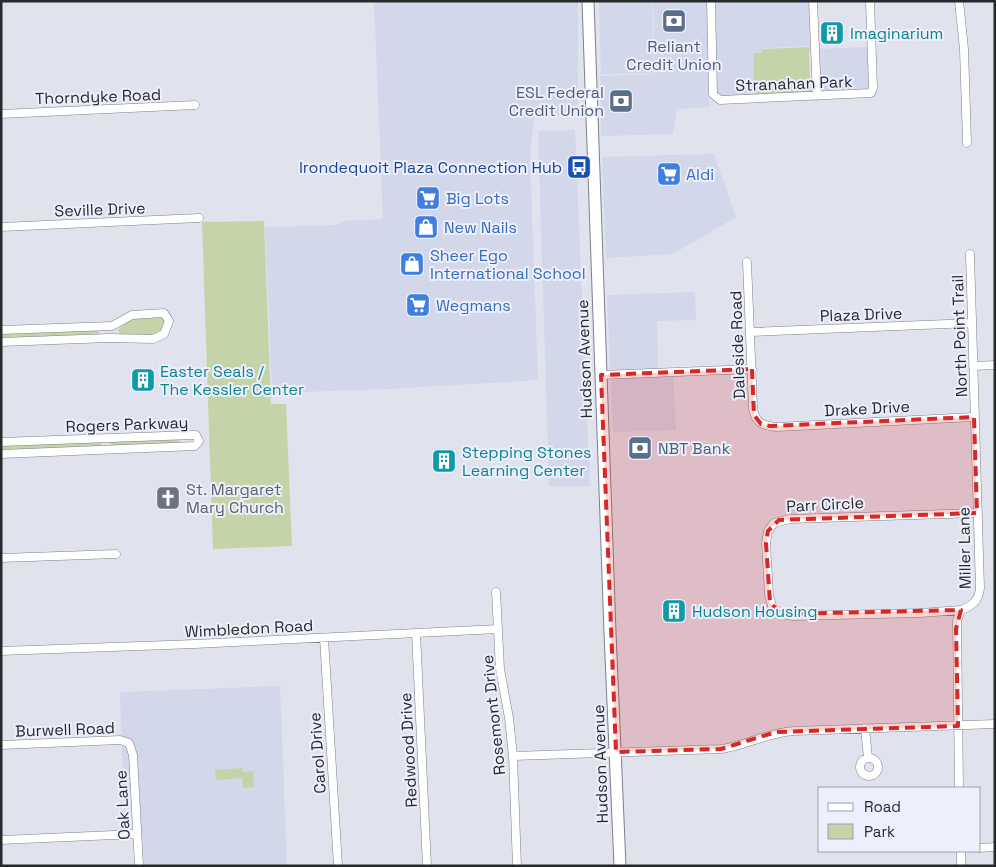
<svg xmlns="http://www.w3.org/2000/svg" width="996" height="867" font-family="'Space Grotesk',sans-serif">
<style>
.built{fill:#d2d7e9}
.green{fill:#c4d4a8}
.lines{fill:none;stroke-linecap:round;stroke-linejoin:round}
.minor-casing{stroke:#7d808a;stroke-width:9}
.secondary-casing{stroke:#7d808a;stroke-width:13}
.minor{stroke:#fff;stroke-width:8}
.secondary{stroke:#fff;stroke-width:11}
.marked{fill:#d62828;fill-opacity:0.2;stroke:#d62828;stroke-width:4;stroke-dasharray:10 6;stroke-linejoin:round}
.labels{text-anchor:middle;stroke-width:4;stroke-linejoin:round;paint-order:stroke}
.culture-label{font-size:16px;fill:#0d838f;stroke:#edf0fc;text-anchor:start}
.service-label{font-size:16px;fill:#4e5e75;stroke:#edf0fc}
.street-label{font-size:16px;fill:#27292d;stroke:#edf0fc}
.transit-label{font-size:16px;fill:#164399;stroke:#edf0fc;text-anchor:end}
.shop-label{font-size:16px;fill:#366cbe;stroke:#edf0fc;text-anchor:start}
.worship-label{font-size:16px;fill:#5b616d;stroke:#edf0fc;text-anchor:start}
</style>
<rect width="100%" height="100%" fill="#e0e3ee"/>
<path class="built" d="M374,1H578V102L573,115L534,117L530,156L538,380L389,389L272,393L265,227L338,225L343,221L383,219Z
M599,1H652L654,73L601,74Z
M653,1H707L709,107L677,109L673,134L601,136L600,76L655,74Z
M715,1H809L811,46L763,48L762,53H754V95L720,97L717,90Z
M868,47L869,86L866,91L824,92L820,89L818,49Z
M575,130L590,486H549L538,131Z
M714,154L736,217L673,254L606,258L602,157Z
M695,292L696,320L657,321L658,376H673L676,430L613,432L607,295Z
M280,686L287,866H144L139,789H123L120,692Z"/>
<path class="green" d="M811,47L809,53L810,85H813L810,93L754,95V53H762V49Z
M264,221L271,404H286L292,546L213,549L202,222Z
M159,316L165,320L162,331L153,336L121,335L118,330L130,319Z
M97,330L100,332L97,336L1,339V333Z
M179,439L181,443L112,447L110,444L111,441Z
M99,442L101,444L99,447L1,451V446Z
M242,768L243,772L253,771L254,787L243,788L242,778L216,780L215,770Z"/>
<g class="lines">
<defs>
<path id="minor" d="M711,1L713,94L720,100L871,93L873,88L870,1
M813,1L817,96
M959,1L964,49L967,143
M1,114L195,105
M1,227L199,218
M747,262L753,408C755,423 763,426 777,427L974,417
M1,330L112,326L132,315L164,313L169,321L164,334L153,339L109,338L1,342
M750,332L972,323
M973,366L995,365
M601,375L752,369
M1,442L192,435H196L199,441L195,446L1,454
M1,558L116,554
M496,592L500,669L509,718L513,756L517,866
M961,610L920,613L793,616L781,614L772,606L769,595L766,543L768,531L774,523L790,519L977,513
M416,633L427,866
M324,638L338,866
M1,651L195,644L498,629
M865,728L868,758
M1,745L120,740L129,743L133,755L139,866
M513,756L721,749C748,745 765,733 794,731L995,724
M860 767a9 9 0 1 1 18 0a9 9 0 1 1-18 0Z
M959,788L957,621L961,610C972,606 979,601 980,588L970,254
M1,840L137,834
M980,848L995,847
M961,851V866"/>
<path id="secondary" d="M588,1L610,633L620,866"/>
</defs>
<use href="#minor" class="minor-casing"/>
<use href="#secondary" class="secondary-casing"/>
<use href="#minor" class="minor"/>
<use href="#secondary" class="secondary"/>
</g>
<path class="marked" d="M752,369L754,415L761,424L770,426L974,417L977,513L779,520L768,531L766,543L770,602L781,614L961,610L956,629L958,726L776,732L721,749L616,752L601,375Z"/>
<defs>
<symbol id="bank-square" viewBox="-11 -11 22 22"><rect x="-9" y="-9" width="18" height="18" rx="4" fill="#5c6f8a" stroke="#edf0fc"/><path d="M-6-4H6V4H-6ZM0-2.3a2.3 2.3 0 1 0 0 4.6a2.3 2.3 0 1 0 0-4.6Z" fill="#fff"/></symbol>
<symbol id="building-square" viewBox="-11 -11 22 22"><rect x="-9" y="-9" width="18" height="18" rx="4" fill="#0f9aa8" stroke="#edf0fc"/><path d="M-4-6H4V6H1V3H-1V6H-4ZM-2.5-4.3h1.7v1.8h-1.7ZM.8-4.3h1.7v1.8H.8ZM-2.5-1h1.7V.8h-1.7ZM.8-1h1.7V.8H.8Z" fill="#fff"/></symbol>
<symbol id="bus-square" viewBox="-11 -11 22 22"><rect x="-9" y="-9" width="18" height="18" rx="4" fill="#1a4fb4" stroke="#edf0fc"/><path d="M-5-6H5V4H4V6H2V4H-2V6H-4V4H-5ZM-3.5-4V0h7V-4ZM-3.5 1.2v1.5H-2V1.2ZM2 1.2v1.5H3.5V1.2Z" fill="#fff"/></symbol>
<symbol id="supermarket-square" viewBox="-11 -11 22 22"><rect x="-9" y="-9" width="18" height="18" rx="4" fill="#3f7fe0" stroke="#edf0fc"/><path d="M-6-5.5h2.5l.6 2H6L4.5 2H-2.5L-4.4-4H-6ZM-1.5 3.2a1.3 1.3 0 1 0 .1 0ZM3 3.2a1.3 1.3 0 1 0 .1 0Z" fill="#fff"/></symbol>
<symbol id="shop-square" viewBox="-11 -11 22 22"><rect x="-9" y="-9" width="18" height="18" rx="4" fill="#3f7fe0" stroke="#edf0fc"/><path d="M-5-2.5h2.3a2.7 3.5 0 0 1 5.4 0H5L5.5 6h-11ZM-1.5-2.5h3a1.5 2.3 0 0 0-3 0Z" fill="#fff"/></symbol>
<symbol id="church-square" viewBox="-11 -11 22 22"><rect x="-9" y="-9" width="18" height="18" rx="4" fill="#6b7280" stroke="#edf0fc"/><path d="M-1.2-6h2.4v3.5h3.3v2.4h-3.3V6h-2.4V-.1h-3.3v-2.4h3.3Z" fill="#fff"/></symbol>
</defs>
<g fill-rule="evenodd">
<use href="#bank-square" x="660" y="7" width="28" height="28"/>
<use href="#building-square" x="818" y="19" width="28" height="28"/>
<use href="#bank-square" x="607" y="87" width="28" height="28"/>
<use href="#bus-square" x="565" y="153" width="28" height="28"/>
<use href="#supermarket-square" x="655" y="160" width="28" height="28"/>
<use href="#supermarket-square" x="414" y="184" width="28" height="28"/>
<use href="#shop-square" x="412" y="213" width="28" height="28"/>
<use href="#shop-square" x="398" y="250" width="28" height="28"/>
<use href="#supermarket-square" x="404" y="291" width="28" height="28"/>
<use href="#building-square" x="129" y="366" width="28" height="28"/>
<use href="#bank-square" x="626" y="434" width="28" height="28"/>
<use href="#building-square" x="430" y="447" width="28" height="28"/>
<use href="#church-square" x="154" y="484" width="28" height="28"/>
<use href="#building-square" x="660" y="597" width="28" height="28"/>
</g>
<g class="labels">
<g class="culture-label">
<text x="850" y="39">Imaginarium</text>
<text x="160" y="377">Easter Seals /<tspan x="160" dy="18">The Kessler Center</tspan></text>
<text x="462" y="458">Stepping Stones<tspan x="462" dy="18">Learning Center</tspan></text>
<text x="692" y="617">Hudson Housing</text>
</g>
<g class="service-label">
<text x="674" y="52">Reliant<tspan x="674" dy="18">Credit Union</tspan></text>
<text x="604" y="98" text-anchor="end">ESL Federal<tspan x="604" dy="18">Credit Union</tspan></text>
<text x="658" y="454" text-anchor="start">NBT Bank</text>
</g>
<g class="street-label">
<text transform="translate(794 83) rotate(-2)" y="6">Stranahan Park</text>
<text transform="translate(98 96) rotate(-2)" y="6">Thorndyke Road</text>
<text transform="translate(100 209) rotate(-2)" y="6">Seville Drive</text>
<text transform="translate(861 314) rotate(-2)" y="6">Plaza Drive</text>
<text transform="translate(959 336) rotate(-92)" y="6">North Point Trail</text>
<text transform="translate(737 345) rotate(-92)" y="6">Daleside Road</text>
<text transform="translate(584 359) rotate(-92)" y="6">Hudson Avenue</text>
<text transform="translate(867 408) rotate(-3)" y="6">Drake Drive</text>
<text transform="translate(127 424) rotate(-2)" y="6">Rogers Parkway</text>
<text transform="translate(825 504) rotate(-3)" y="6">Parr Circle</text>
<text transform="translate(964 548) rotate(-91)" y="6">Miller Lane</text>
<text transform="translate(249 628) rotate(-3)" y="6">Wimbledon Road</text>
<text transform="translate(493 715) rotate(-96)" y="6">Rosemont Drive</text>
<text transform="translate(65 729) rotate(-2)" y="6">Burwell Road</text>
<text transform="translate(408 750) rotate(-93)" y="6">Redwood Drive</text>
<text transform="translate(317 753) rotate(-94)" y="6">Carol Drive</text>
<text transform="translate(600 764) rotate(-92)" y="6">Hudson Avenue</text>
<text transform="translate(122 805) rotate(-93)" y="6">Oak Lane</text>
</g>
<g class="transit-label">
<text x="562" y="173">Irondequoit Plaza Connection Hub</text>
</g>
<g class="shop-label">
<text x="686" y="180">Aldi</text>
<text x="446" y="204">Big Lots</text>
<text x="444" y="233">New Nails</text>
<text x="430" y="261">Sheer Ego<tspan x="430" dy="18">International School</tspan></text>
<text x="436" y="311">Wegmans</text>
</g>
<g class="worship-label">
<text x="186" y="495">St. Margaret<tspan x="186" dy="18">Mary Church</tspan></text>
</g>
</g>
<rect width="996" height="867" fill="none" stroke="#27292d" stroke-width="5"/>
<rect x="818" y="787" width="162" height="65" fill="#edf0fc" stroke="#9ea0a9"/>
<rect x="828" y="803" width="25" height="8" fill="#ffffff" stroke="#9ea0a9"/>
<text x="864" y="812" font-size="15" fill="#27292d">Road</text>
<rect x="828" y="824" width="25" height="15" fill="#c4d4a8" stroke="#9ea0a9"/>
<text x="864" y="837" font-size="15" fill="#27292d">Park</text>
</svg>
